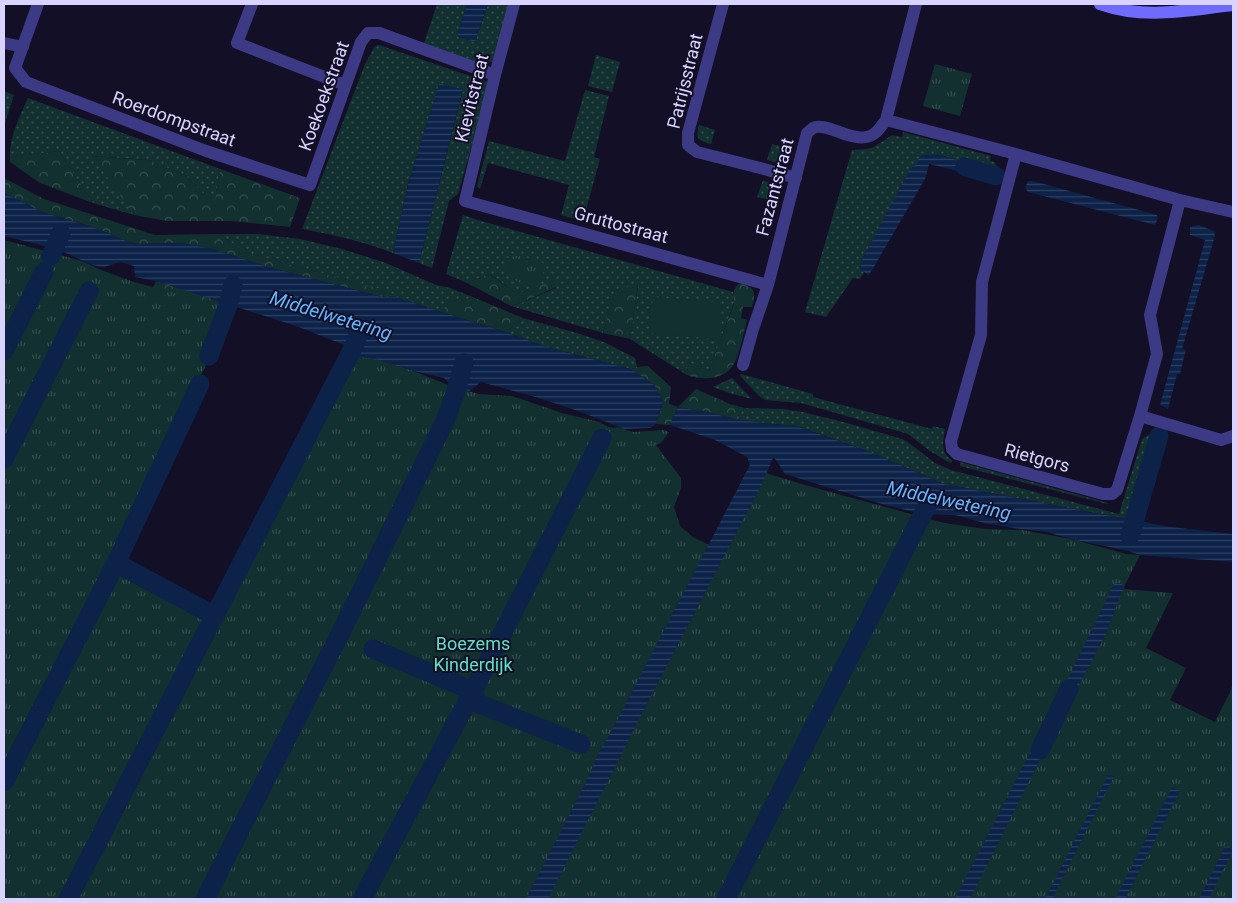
<svg xmlns="http://www.w3.org/2000/svg" width="1237" height="903" font-family="Roboto,sans-serif">
<style>
.grass{fill:url(#grass-dots)}
.forest{fill:url(#forest-crowns)}
.park{fill:url(#park-tufts)}
.pitch{fill:#12302f}
.water{fill:url(#water-rules)}
.lines{fill:none;stroke-linecap:round;stroke-linejoin:round}
.canal{stroke:#0c2248;stroke-width:19}
.street{stroke:#3d3a85;stroke-width:12}
.secondary{stroke:#6f6bff;stroke-width:12}
.labels{text-anchor:middle;stroke-width:4;stroke-linejoin:round;paint-order:stroke}
.street-label{font-size:18px;fill:#d9d4ff;stroke:#130f26}
.park-label{font-size:18px;fill:#5fe0c0;stroke:#130f26}
.water-label{font-size:19px;font-style:italic;fill:#62b6ff;stroke:#130f26}
</style>
<defs>
<pattern id="grass-dots" width="8" height="8" patternUnits="userSpaceOnUse" patternTransform="scale(1.25)"><rect width="8" height="8" fill="#12302f"/><path d="M2 2h.1M6 6h.1" fill="none" stroke="#344d4e" stroke-width="1.8" stroke-linecap="round"/></pattern>
<pattern id="forest-crowns" width="20" height="18" patternUnits="userSpaceOnUse" patternTransform="scale(1.25)"><rect width="20" height="18" fill="#12302f"/><path d="M2 6a3 3 0 1 1 6 0M12 15a3 3 0 1 1 6 0" fill="none" stroke="#344d4e"/></pattern>
<pattern id="park-tufts" width="24" height="20" patternUnits="userSpaceOnUse" patternTransform="scale(1.25)"><rect width="24" height="20" fill="#12302f"/><path d="M3 7l-1-3M5 7V3M7 7l1-3M15 17l-1-3M17 17v-4M19 17l1-3" fill="none" stroke="#344d4e"/></pattern>
<pattern id="water-rules" width="6" height="5" patternUnits="userSpaceOnUse" patternTransform="scale(1.25)"><rect width="6" height="5" fill="#0c2248"/><path d="M0 2.5h6" fill="none" stroke="#2f4163"/></pattern>
</defs>
<rect width="100%" height="100%" fill="#130f26"/>
<path class="grass" d="M437,4H467L457,36L475,42L488,4H510L494,61L486,64H478L423,46Z
M379,45L488,82L475,135L458,194L449,201L432,268L419,263L463,90L439,85L408,184L393,253C362,241 334,235 302,229L365,64L375,46Z
M596,55L620,62L612,92L588,86Z
M585,90L609,96L594,157L600,159L583,221L561,215L569,185L488,163L480,189L477,186L489,141L565,161Z
M4,91L14,95L4,126Z
M28,98L220,169L215,201L203,194L201,190L185,175L148,160L93,156L134,215L93,203L59,151L10,157C9,137 20,116 28,98Z
M699,125L715,130L711,144C698,141 695,138 699,125Z
M903,132L991,156L990,161L994,162L1000,171L999,175L989,173V170L937,154L910,170L862,260L860,269L864,272L860,279L853,278L826,317L805,312L852,150L867,149L874,147L892,135L902,137Z
M772,144L792,149L788,161L781,164L767,160Z
M763,180L777,186L779,195L777,201L757,197Z
M463,215L478,220L733,292L734,303L709,371L688,362L687,375L630,339L638,286L615,290L603,333L511,306L521,303L556,288V280L518,294L490,274L467,283L446,274Z
M220,234H258L300,239L342,249L386,263L436,285L450,288L475,298L450,301L441,312L396,297H382L387,291L244,252Z
M523,318L577,333L604,342L635,358L639,375L631,369L546,347L506,332Z
M741,374L813,394V397L932,429L933,426L945,429C943,442 940,453 952,460V462L950,463L930,451L908,434L898,431L801,403L765,400L759,396L741,377L740,375Z
M732,378L752,399L729,393L713,387Z
M745,408L783,409L803,412L847,423L902,439L909,443L935,463L951,470L1119,514L1142,439L1150,434H1155L1126,519L944,484L870,452L797,426L772,424L735,419Z
M960,462L1108,503L1107,504L960,466Z"/>
<path class="forest" d="M59,151L93,203L40,183L10,162V157Z
M92,156L148,160L185,175L201,190L203,194L215,200L220,169L300,198L290,227L231,221H167L134,215Z
M4,178L44,199L155,235L220,234L244,252L388,291L382,297L272,268L208,248L182,243L139,244L126,241L93,227L42,212L4,193Z
M489,274L518,294L556,279V287L521,303L511,306L467,283Z
M156,281L235,306L222,331L150,294Z
M740,283C756,288 756,292 752,307H743L741,318L747,320C743,334 741,349 735,362C727,380 703,381 687,375L688,362L709,371L734,304C733,295 732,289 740,283Z
M638,285L630,339L603,333L615,290Z
M475,298L523,318L506,332L441,312L450,301Z
M648,366L671,387L669,404L678,407L696,389L730,404L745,408L735,419L707,412L693,410L678,407L670,425L656,424L663,402L654,385L639,375L637,367Z"/>
<path class="park" d="M935,64L972,74L960,116L923,106Z
M4,240L82,261L101,270L134,282L233,309L195,388L203,395L116,563L217,620L357,350L386,360L453,387L479,394L512,396L562,413L599,422L609,427L614,428L617,427L633,432L663,430L669,432L661,443L656,445L681,478V488L674,507L680,526L693,537L709,545L750,465L769,474L805,485L944,523L985,529L1022,530L1071,539L1126,554L1140,555L1123,589L1173,593L1146,648L1186,668L1170,700L1215,722L1230,692L1233,683V899H4Z
M517,256L529,258L543,263C548,284 526,291 512,277C510,275 508,273 506,271C505,268 505,262 505,258Z"/>
<path class="pitch" d="M653,297L722,303L719,339L649,333Z"/>
<path class="water" d="M467,4H488L475,42L457,36Z
M439,84L463,89L419,263L393,253L408,184Z
M926,154H937L989,170V175L987,178L929,164L925,179L871,272L868,275L860,269L862,260L910,169L916,165L920,157Z
M1028,181H1033L1157,215L1158,218L1155,225L1028,192L1025,188Z
M4,193L42,212L93,227L126,241L139,244L182,243L208,248L272,268L382,297H396L441,312L506,332L546,347L631,369L654,385L663,402L656,424L650,428L624,429L581,412L539,398L481,382L469,391L453,387L444,378L410,370L379,360L359,357L357,350L296,326L156,281L135,277L134,266L120,262L104,267L92,265L57,249L4,236Z
M1199,225L1214,231L1215,236L1182,349L1186,350L1180,374H1177L1168,409L1160,405L1205,240L1190,235V227Z
M678,407L693,410L707,412L735,419L772,424L796,426L870,452L944,484L1126,519L1171,527L1233,534V562L1140,555L1128,551L1071,539L1047,532L1020,529L984,523L955,515L923,514L885,505L785,474L776,460L773,458L763,482L650,698L548,899H526L585,784L599,752L612,730L750,465L747,457L715,440L670,425Z
M1119,583L1125,586L1119,599L1106,634L1063,715L1052,711L1114,584Z
M1047,726L1051,728V738L970,899H955L1043,727Z
M1108,775L1114,776L1052,899H1045Z
M1172,787L1180,791L1125,899H1115Z
M1229,846L1233,851L1209,899H1199L1225,847Z"/>
<g class="lines">
<path class="canal" d="M965,167L996,176
M51,256L61,233
M4,351L44,272
M209,356L228,305L233,285
M4,459L89,291
M1130,536L1159,436
M116,563L215,616
M373,649L473,691L477,703L581,744
M1040,750L1069,689
M4,782L116,563L200,384
M68,899L356,342L360,326
M205,899L342,630L445,421L457,388L464,363
M362,899L473,691L602,438
M726,899L930,500"/>
<path class="street" d="M38,4L15,68L26,82L206,151L310,185L361,42L368,33H379L495,75
M252,4L237,43L345,85
M514,4L495,75L465,201L539,221L768,285
M723,4L688,133V145L697,152L764,169L796,178
M4,43L23,47
M886,120L1016,154L1180,200L1233,212
M1016,154L982,282L981,335L951,441L952,449L957,454L1103,494H1112L1117,490L1140,416L1157,354L1150,315L1180,200
M743,365L753,329L768,285L807,133C808,133 812,128 813,128C825,121 852,143 870,136C877,134 881,126 886,120L916,4
M1140,416L1221,440L1233,436"/>
<path class="secondary" d="M1100,4C1145,20 1188,10 1233,5"/>
</g>
<g class="labels">
<g class="street-label">
<text transform="translate(685 81) rotate(-76)" y="6">Patrijsstraat</text>
<text transform="translate(324 96) rotate(-70)" y="6">Koekoekstraat</text>
<text transform="translate(472 98) rotate(-76)" y="6">Kievitstraat</text>
<text transform="translate(174 119) rotate(20)" y="6">Roerdompstraat</text>
<text transform="translate(775 187) rotate(-75)" y="6">Fazantstraat</text>
<text transform="translate(621 225) rotate(15)" y="6">Gruttostraat</text>
<text transform="translate(1037 458) rotate(15)" y="6">Rietgors</text>
</g>
<g class="park-label">
<text x="473" y="650">Boezems<tspan x="473" dy="21">Kinderdijk</tspan></text>
</g>
<g class="water-label">
<text transform="translate(331 315) rotate(17)" y="7">Middelwetering</text>
<text transform="translate(949 500) rotate(12)" y="7">Middelwetering</text>
</g>
</g>
<rect width="1237" height="903" fill="none" stroke="#d9d4ff" stroke-width="10"/>
</svg>
